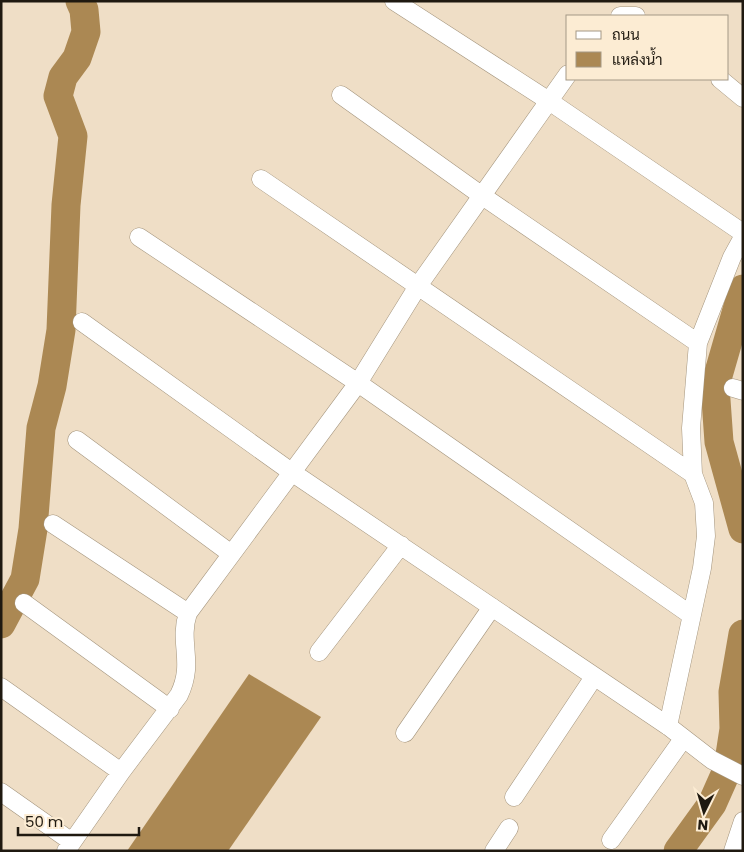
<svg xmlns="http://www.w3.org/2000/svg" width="744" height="852" font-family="Poppins,Sarabun,sans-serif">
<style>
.water{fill:#ab8853}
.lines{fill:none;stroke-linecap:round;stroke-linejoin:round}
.river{stroke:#ab8853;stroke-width:29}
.minor-casing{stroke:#a4957e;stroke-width:19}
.minor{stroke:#fff;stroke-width:18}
</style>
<rect width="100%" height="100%" fill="#efdec6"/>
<path class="water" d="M249,674L321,717L228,851H127Z"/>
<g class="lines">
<path class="river" d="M743,289L715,386L719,442L743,529
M1,624L25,579L33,529L41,428L52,386L61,330L66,205L73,136L58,96L63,77L77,58L86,32L84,10L80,1
M678,851L712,804L728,768L734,729L733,692L743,634"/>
<defs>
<path id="minor" d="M394,1L549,101L743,233
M620,16H636
M720,79L743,98
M341,95L481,195L698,343
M261,179L693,474
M139,237L358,383L691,615
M82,322L290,471L668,726L712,760L743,776
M733,388L743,391
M77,440L230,553
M53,524L188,613
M24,603L170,709
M319,652L401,545
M1,687L121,772
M668,726L702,568L706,536L704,503L693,474L691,428L698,343L732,257L743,237
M405,733L492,607
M1,792L72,842
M514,797L594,677
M611,840L683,739
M66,851L121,772L179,695C195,662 178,643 188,613L358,383L418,286L568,74
M494,851L509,828
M733,851L743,821"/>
</defs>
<use href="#minor" class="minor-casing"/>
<use href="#minor" class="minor"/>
</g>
<rect width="744" height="852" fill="none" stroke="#1f1910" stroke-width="5"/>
<rect x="566" y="15" width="162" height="65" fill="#fcecd3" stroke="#a49885"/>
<rect x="576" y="31" width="25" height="8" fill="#ffffff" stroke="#a49885"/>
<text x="612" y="40" font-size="15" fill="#1f1910">ถนน</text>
<rect x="576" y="52" width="25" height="15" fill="#ab8853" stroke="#a49885"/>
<text x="612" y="65" font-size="15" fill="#1f1910">แหล่งน้ำ</text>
<g transform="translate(704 812) rotate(185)" stroke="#fcecd3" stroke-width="4" paint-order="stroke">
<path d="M0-4L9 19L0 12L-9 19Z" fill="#1f1910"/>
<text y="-8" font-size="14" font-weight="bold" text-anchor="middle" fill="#1f1910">N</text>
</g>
<path d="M18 827v8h121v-8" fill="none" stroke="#1f1910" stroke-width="2.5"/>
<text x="25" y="827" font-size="15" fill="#1f1910" stroke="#fcecd3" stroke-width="4" paint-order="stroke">50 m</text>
</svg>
